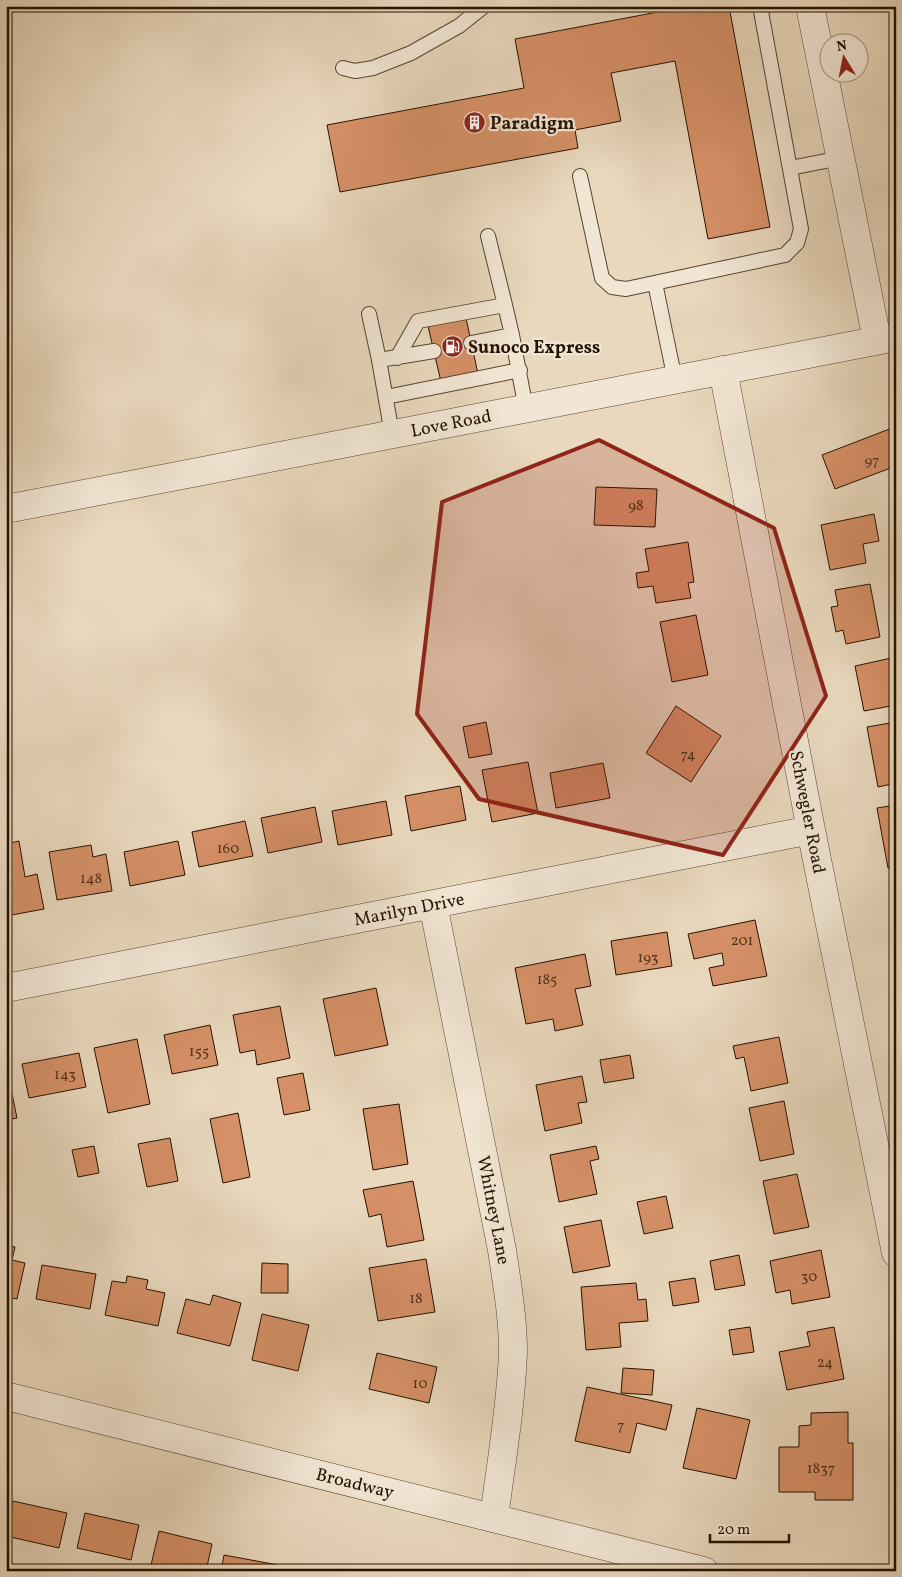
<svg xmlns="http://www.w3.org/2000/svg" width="902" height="1577" font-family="Vollkorn,serif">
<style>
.building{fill:#d69067;stroke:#251200}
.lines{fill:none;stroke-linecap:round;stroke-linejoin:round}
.service-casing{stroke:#56442f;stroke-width:16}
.minor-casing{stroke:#56442f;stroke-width:29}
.tertiary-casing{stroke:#56442f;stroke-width:29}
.service{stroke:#f1e6d4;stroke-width:14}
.minor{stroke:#f1e6d4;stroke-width:28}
.tertiary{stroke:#f1e6d4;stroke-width:28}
.marked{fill:#8f2418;fill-opacity:0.2;stroke:#8f2418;stroke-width:4;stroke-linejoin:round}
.labels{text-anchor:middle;stroke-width:4.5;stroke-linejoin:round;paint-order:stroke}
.number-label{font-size:15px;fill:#51321a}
.poi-label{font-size:18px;font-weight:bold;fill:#251200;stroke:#f1e6d4;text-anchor:start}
.street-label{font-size:18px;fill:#251200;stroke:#f1e6d4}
</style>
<rect width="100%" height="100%" fill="#e9d8bd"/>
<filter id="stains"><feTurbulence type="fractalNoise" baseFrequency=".004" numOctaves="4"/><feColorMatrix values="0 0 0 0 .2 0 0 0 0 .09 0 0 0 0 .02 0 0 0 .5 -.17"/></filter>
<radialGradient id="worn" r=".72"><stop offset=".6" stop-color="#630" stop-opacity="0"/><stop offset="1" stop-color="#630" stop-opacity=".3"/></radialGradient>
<path class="building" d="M657,6H729L770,227L708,239L675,61L611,73L621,121L575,130L578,148L340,192L327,125L524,88L515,39L658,12Z
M466,318L478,374L441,382L428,326Z
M892,428L896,438V466L835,489L822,455Z
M596,487L657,489L655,527L594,525Z
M874,514L879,541L863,544L866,563L830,570L821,525Z
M688,542L694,582L688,583L691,598L656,603L653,586L638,588L636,573L649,571L645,549Z
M870,584L880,637L846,644L843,630L836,632L831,607L838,606L835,590Z
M696,615L708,675L672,682L660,622Z
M896,657V684H894L896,705L864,711L855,666Z
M676,706L721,736L691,782L646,753Z
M486,722L492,754L469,758L463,727Z
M896,722V783L878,787L867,727Z
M528,762L538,813L492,822L482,770Z
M603,763L610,798L556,808L550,773Z
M460,786L466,820L411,831L405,796Z
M386,801L392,835L338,845L332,811Z
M896,805V867L888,868L877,808Z
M315,807L322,842L268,853L261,818Z
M245,821L253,856L199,867L192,832Z
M19,841L25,877L37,874L44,909L6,916V844Z
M178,841L185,875L130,886L124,852Z
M91,845L93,857L106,854L112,891L57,900L49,852Z
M755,920L767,976L713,986L709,968L724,965L722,953L694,959L688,934Z
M667,932L672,966L616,975L611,941Z
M585,954L591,986L575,989L583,1025L555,1031L553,1019L526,1024L515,968Z
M376,988L388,1045L335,1056L323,999Z
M280,1006L290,1058L257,1065L255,1050L240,1053L233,1015Z
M210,1025L218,1065L172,1074L164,1035Z
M779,1037L788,1083L751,1091L744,1057L736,1059L733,1046Z
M137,1039L150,1104L108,1113L94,1048Z
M79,1053L86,1087L29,1098L22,1064Z
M630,1055L634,1078L604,1083L600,1060Z
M6,1064L17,1118L6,1120Z
M303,1073L310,1110L284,1115L277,1078Z
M582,1076L587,1102L578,1103L582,1123L545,1131L536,1085Z
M784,1101L794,1154L760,1161L749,1108Z
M399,1104L408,1164L373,1170L363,1109Z
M238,1113L250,1177L223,1183L210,1119Z
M170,1138L178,1181L147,1187L138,1144Z
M94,1146L99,1173L78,1177L72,1150Z
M596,1146L599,1159L590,1161L597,1194L559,1202L550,1155Z
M797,1174L809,1227L774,1234L763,1181Z
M413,1181L424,1240L387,1247L381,1214L369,1217L363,1190Z
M666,1196L673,1228L644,1234L637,1202Z
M601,1220L610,1266L573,1273L564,1227Z
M6,1245L15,1247L12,1260L25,1263L17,1299L6,1297Z
M821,1250L830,1297L792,1304L790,1290L776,1293L770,1261Z
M739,1255L745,1285L715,1290L710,1261Z
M426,1259L435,1312L378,1321L369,1268Z
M262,1263L288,1264V1293H261Z
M42,1265L96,1274L90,1309L36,1299Z
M127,1276L148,1280L146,1289L165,1293L158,1326L105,1315L112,1281L126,1283Z
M695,1278L699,1302L673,1306L669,1282Z
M636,1283L638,1300L646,1299L648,1321L619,1323L621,1347L586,1350L581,1287Z
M213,1295L241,1303L230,1346L177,1333L186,1299L210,1305Z
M262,1314L309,1325L298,1371L252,1360Z
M750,1327L754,1352L733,1355L729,1330Z
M834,1327L844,1379L787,1390L779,1352L810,1346L807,1332Z
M377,1353L437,1367L429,1403L369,1389Z
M623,1368L654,1370L652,1395L621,1393Z
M587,1387L672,1405L666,1430L637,1423L630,1453L575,1441Z
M697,1408L750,1420L736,1479L683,1468Z
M848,1412V1443H853V1500H815V1492H779V1447H799V1426L811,1425V1413Z
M13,1501L67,1513L59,1548L6,1536Z
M85,1513L139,1525L131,1560L77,1548Z
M159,1531L212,1544L206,1571H173L151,1565Z
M224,1555L278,1565L277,1571H221Z"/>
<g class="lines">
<defs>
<path id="service" d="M343,68L355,71L373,68L411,53L459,26L484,6
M790,168L841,158
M580,176L602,278L612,287L626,289L785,255L797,243L801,229L760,6
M488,236L505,305
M655,283L675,380
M369,314L379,360
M471,343L512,335L526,409
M397,358L418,321L505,305L512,335
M386,397L520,370
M392,434L379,360L434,351"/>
<path id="minor" d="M810,6L877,340
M723,370L811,830L896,1253
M433,904L502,1250C507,1284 513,1317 513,1352C511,1407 501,1463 494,1518
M6,988L811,830"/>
<path id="tertiary" d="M6,509L896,337
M6,1396L704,1571"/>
</defs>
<use href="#service" class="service-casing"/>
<use href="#minor" class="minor-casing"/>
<use href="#tertiary" class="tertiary-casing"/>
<use href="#service" class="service"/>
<use href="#minor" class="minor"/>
<use href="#tertiary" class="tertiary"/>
</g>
<path class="marked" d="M599,440L774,528L826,696L723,855L479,799L417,714L442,502Z"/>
<defs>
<symbol id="building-disc" viewBox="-11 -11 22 22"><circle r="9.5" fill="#8f2418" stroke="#f1e6d4"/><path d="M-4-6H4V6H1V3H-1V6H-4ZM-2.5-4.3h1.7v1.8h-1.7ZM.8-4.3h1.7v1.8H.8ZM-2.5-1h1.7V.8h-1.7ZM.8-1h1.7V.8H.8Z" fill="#fff"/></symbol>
<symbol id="fuel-disc" viewBox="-11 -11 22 22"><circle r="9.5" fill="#8f2418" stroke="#f1e6d4"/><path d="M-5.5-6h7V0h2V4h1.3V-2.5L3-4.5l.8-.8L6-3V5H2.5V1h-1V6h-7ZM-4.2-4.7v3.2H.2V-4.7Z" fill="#fff"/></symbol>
</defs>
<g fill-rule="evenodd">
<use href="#building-disc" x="462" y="110" width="25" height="25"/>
<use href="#fuel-disc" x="440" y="334" width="25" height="25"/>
</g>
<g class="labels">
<g class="number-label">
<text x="872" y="465">97</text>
<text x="636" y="510">98</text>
<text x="688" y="759">74</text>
<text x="228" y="853">160</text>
<text x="91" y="883">148</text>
<text x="742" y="945">201</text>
<text x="648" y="962">193</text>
<text x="547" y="984">185</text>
<text x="199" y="1056">155</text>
<text x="65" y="1079">143</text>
<text x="809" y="1281">30</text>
<text x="416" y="1303">18</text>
<text x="825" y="1367">24</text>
<text x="420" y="1388">10</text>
<text x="621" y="1430">7</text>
<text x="821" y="1473">1837</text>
</g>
<g class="poi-label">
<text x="490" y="129">Paradigm</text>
<text x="468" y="353">Sunoco Express</text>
</g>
<g class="street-label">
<text transform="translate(451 423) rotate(-11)" y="6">Love Road</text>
<text transform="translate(808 812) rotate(79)" y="6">Schwegler Road</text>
<text transform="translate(409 909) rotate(-11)" y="6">Marilyn Drive</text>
<text transform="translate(494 1210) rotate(79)" y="6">Whitney Lane</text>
<text transform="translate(355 1483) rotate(14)" y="6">Broadway</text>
</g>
</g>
<rect width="902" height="1577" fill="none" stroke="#e9d8bd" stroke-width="25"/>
<rect x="8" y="8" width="887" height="1562" fill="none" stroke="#251200" stroke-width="2.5"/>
<rect x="12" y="12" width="877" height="1552" fill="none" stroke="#251200"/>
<g transform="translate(844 58) rotate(350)"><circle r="24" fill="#f1e6d4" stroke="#9f917f"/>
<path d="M0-4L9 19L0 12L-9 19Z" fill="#8f2418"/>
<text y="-8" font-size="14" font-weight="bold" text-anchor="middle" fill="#251200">N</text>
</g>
<path d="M710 1534v8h79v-8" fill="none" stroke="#251200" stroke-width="2.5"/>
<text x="717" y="1534" font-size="15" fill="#251200" stroke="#f1e6d4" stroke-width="4" paint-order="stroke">20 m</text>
<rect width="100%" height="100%" filter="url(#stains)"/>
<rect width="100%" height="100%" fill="url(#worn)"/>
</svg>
